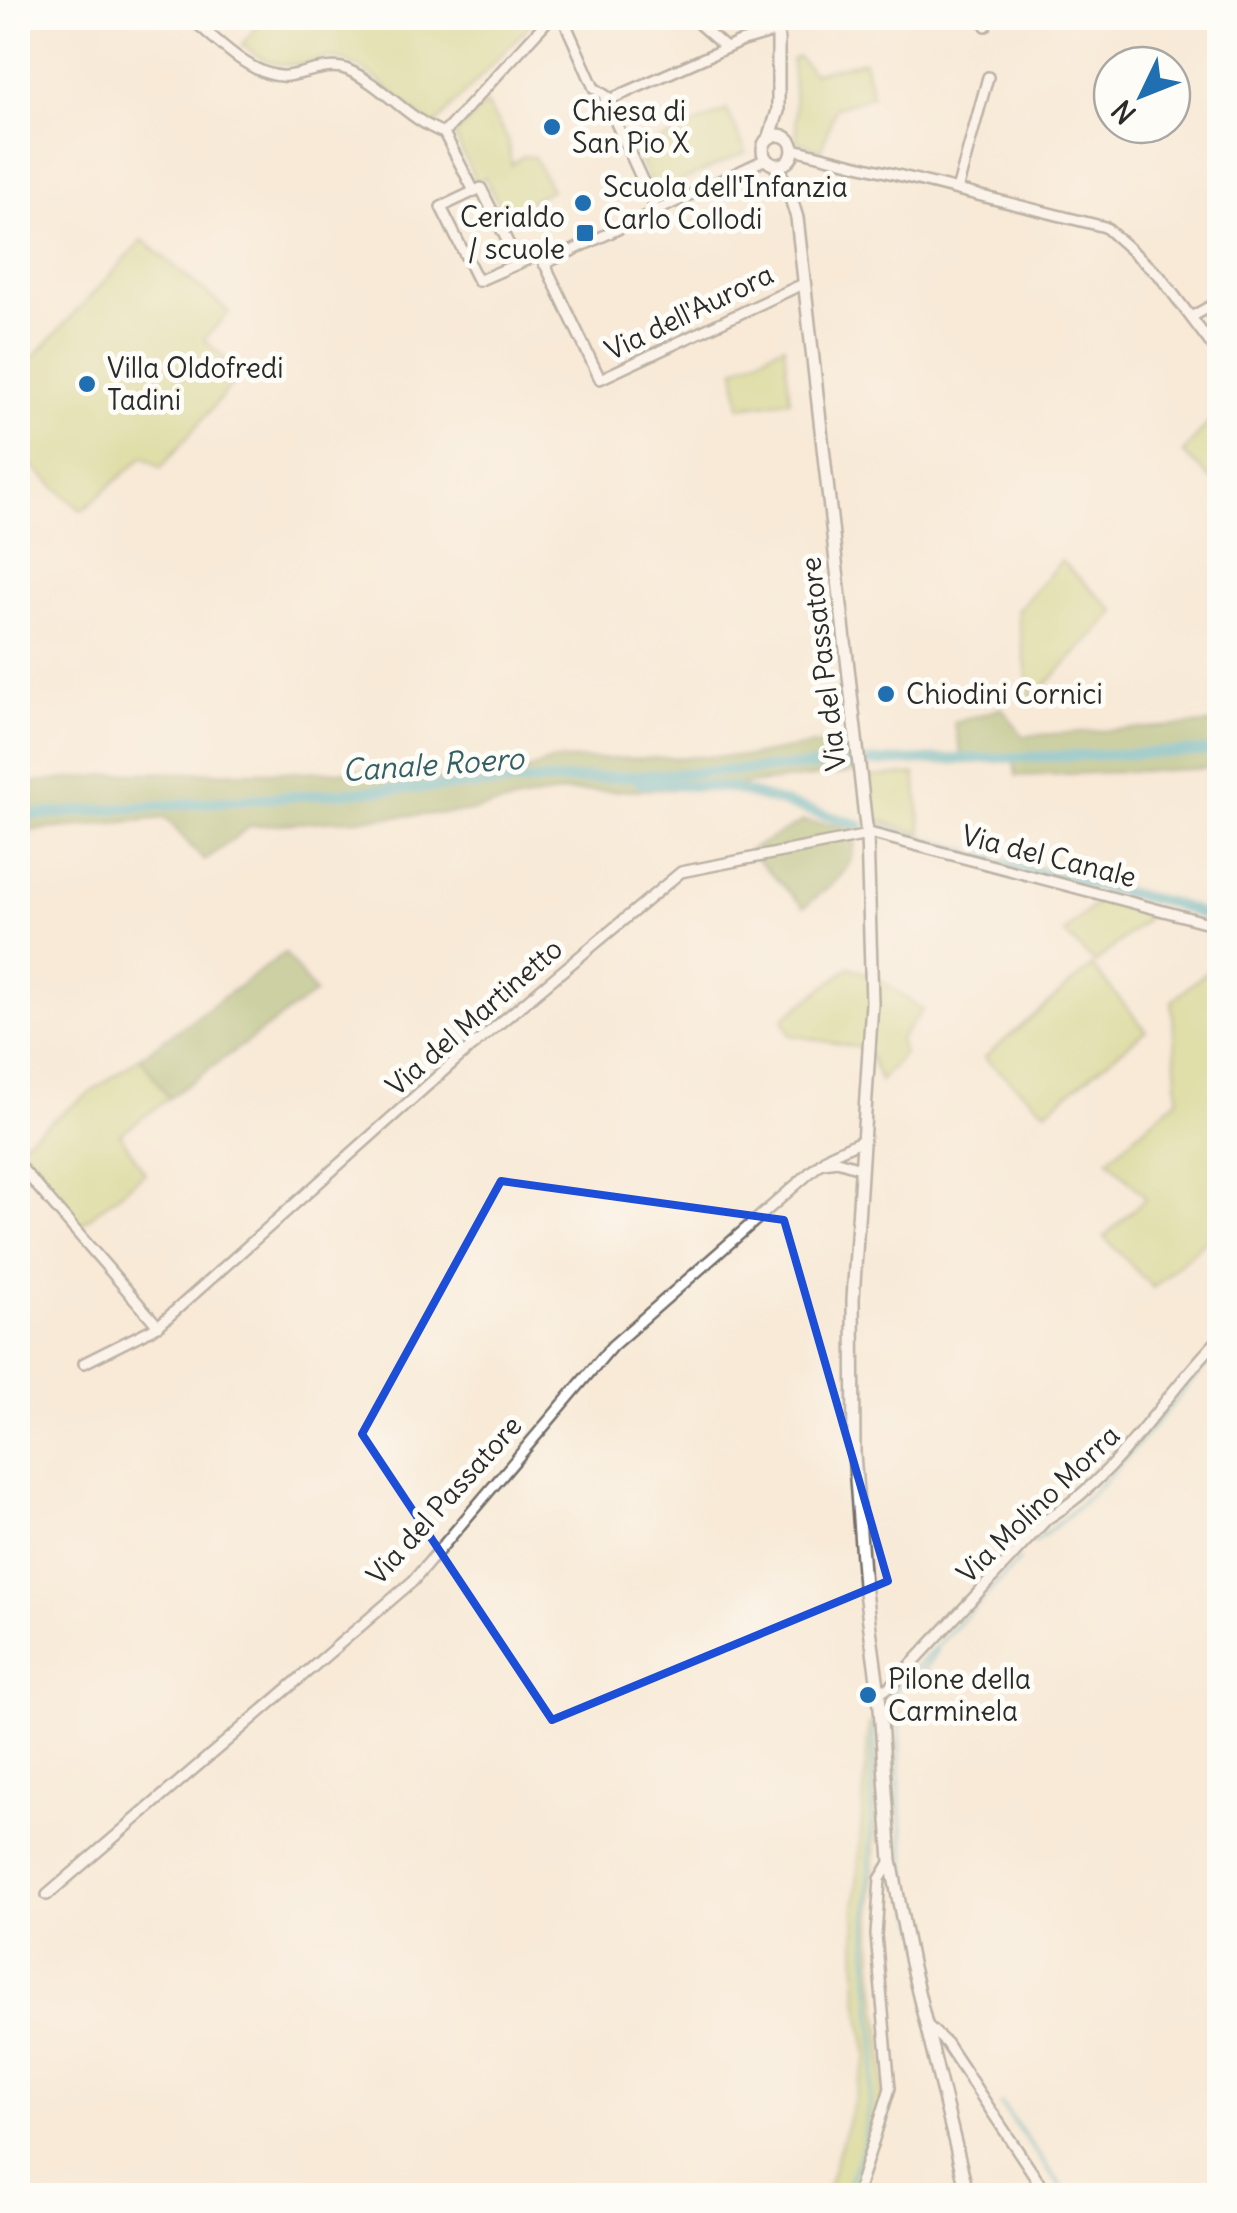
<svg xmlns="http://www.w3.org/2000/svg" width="1237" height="2213" font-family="Delius,sans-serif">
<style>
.green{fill:#c3d072;stroke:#777e4e;stroke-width:2.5}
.forest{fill:#9ab264;stroke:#626e48;stroke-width:2.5}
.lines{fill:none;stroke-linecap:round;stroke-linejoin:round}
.stream{stroke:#3facbd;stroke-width:4}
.canal{stroke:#3facbd;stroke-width:11}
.minor-casing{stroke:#736e67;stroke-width:14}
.tertiary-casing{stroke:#736e67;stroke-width:16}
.minor{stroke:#fff;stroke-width:9}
.tertiary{stroke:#fff;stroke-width:11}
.marked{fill:none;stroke:#1d4ed8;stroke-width:8;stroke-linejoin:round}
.poi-dot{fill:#1f6fb2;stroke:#fdfcf7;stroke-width:4}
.labels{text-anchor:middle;stroke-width:10;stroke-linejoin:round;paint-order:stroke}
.poi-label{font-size:28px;fill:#2b2b2b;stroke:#fdfcf7;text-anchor:start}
.street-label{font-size:28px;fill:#2b2b2b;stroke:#fdfcf7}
.water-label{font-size:30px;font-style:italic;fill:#335f65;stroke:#fdfcf7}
</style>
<rect width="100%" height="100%" fill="#fdfcf7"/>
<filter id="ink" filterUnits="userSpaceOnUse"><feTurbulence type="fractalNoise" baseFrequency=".01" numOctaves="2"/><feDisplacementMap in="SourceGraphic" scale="20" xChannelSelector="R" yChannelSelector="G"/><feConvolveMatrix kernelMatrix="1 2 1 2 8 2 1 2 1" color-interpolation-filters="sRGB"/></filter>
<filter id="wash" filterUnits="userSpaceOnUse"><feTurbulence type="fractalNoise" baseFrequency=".0048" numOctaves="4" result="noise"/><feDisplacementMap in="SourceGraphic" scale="40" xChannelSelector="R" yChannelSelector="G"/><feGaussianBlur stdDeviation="2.25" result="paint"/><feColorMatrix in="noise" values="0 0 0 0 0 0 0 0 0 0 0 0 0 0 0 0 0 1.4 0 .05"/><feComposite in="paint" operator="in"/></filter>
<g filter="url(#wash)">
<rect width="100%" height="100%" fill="#f8ead7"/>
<path class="green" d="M264,18H536L433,127C408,107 380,78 352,64C312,44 298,89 242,45Z
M798,57L813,73L864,61L872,96L835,108L821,150L797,141L792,60Z
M486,104L508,140L511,165L523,156L534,157L551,190L503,214L485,177L476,182L454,135Z
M727,110L746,152L655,193L636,152Z
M143,240L229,312L204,340L242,373L161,468L144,456L82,511L18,453V374Z
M784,345L790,400L740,407L735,369Z
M1219,411V486L1183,453Z
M1061,561L1116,612L1031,700L1017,611Z
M915,774L922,834L875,819L870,777Z
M1098,901L1153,913L1095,963L1064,933Z
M1219,961V1228L1153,1288L1104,1237L1146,1198L1108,1159L1178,1098L1172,1001Z
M1092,966L1146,1030L1046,1111L984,1058Z
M850,967L878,978L923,1010L899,1040L904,1054L880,1081L867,1049L790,1035L783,1019Z
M140,1057L169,1098L120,1134L145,1173L79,1226L18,1154V1145Z
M869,1724H874C882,1799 870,1871 872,1946C873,1994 887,2043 883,2091C881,2126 862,2160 859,2195L825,2196L868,2057L858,1998L855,1912Z"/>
<path class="forest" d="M1002,708L1023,736L1219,723V768L1016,776L1013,754L962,757L954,723Z
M853,738L857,772L712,788L563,792L465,812L250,826L204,861L166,818L18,832V784L128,773L391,771L432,779L508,777L554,760L750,756Z
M803,821L855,828C859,870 834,882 804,907L748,851Z
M285,953L315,993L169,1098L140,1057Z"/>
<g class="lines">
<path class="stream" d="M1034,1542C1109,1489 1159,1416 1220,1349
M913,1686L937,1651
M890,1695L1019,1560
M900,1716L899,1795L909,1896L936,1973
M1001,2104L1068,2196
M844,2196L863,2147L876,2058L867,1949L873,1727"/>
<path class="canal" d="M869,762L1220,751
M640,783L731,788L860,825
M18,816L365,791L852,764
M875,828L968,854
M981,858L993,860
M1005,864L1170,903L1220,920"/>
</g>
</g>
<g filter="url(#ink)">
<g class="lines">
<defs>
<path id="minor" d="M190,18C215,37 252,79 287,76C306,74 330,62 348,70C383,85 408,120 444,133L474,191
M563,18L594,88L611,99L740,42L778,31
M692,18L726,48
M984,18L986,26
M605,99L656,210
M444,133L550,18
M794,149L1105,227L1159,275L1220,356
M957,190L988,77
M517,261L481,188L441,207L478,281L540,254L600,379L805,283
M544,264L766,159
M1191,317L1220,301
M823,1163L837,1161L860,1168
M18,1164L158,1326
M84,1363L158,1326L457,1059L681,872L873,834L1220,926
M879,1694L893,1684L1047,1519C1121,1474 1160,1398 1220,1338
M47,1895L413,1581L612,1346L830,1155L863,1140
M927,2025L946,2043L1048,2196
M856,2196L890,2088L876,1935L880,1879L891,1861"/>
<path id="tertiary" d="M763 150a15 15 0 1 1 30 0a15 15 0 1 1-30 0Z
M770,136L778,111V18
M775,165L787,185L797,218L867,835L872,1003L853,1299L854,1453L864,1585L879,1694L891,1861L911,1963L968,2196"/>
</defs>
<use href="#minor" class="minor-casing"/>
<use href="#tertiary" class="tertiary-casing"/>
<use href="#minor" class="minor"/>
<use href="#tertiary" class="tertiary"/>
</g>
</g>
<path d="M0 0H1237V2213H0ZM501,1181L784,1220L888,1581L552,1720L362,1434Z" fill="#f8ead7" fill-opacity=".55" fill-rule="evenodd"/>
<path class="marked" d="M501,1181L784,1220L888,1581L552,1720L362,1434Z"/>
<g class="poi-dot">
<circle cx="552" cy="127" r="10"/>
<circle cx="583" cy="203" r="10"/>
<rect x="575" y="223" width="20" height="20" rx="5"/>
<circle cx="87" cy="384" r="10"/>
<circle cx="886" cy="694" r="10"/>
<circle cx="868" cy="1695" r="10"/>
</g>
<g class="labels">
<g class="poi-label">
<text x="572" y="121">Chiesa di<tspan x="572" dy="32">San Pio X</tspan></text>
<text x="603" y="197">Scuola dell'Infanzia<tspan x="603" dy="32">Carlo Collodi</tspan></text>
<text x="565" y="227" text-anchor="end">Cerialdo<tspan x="565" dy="32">/ scuole</tspan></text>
<text x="107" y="378">Villa Oldofredi<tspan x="107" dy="32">Tadini</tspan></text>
<text x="906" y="704">Chiodini Cornici</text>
<text x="888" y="1689">Pilone della<tspan x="888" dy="32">Carminela</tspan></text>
</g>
<g class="street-label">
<text transform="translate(689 312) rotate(-26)" y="10">Via dell'Aurora</text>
<text transform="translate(823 664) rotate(-97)" y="10">Via del Passatore</text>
<text transform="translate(1049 856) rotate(14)" y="10">Via del Canale</text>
<text transform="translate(474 1017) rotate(-41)" y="10">Via del Martinetto</text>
<text transform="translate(444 1500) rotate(-48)" y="10">Via del Passatore</text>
<text transform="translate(1038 1504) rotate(-44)" y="10">Via Molino Morra</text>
</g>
<g class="water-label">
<text transform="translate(433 765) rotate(-4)" y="10">Canale Roero</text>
</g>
</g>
<rect width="1237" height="2213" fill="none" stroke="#fdfcf7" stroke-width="60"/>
<g transform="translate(1142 95) rotate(227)"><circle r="48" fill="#fdfcf7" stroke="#a9a8a5" stroke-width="2.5"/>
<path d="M0-8L18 38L0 25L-18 38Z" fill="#1f6fb2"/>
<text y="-15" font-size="28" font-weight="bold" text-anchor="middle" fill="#2b2b2b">N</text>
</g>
</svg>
